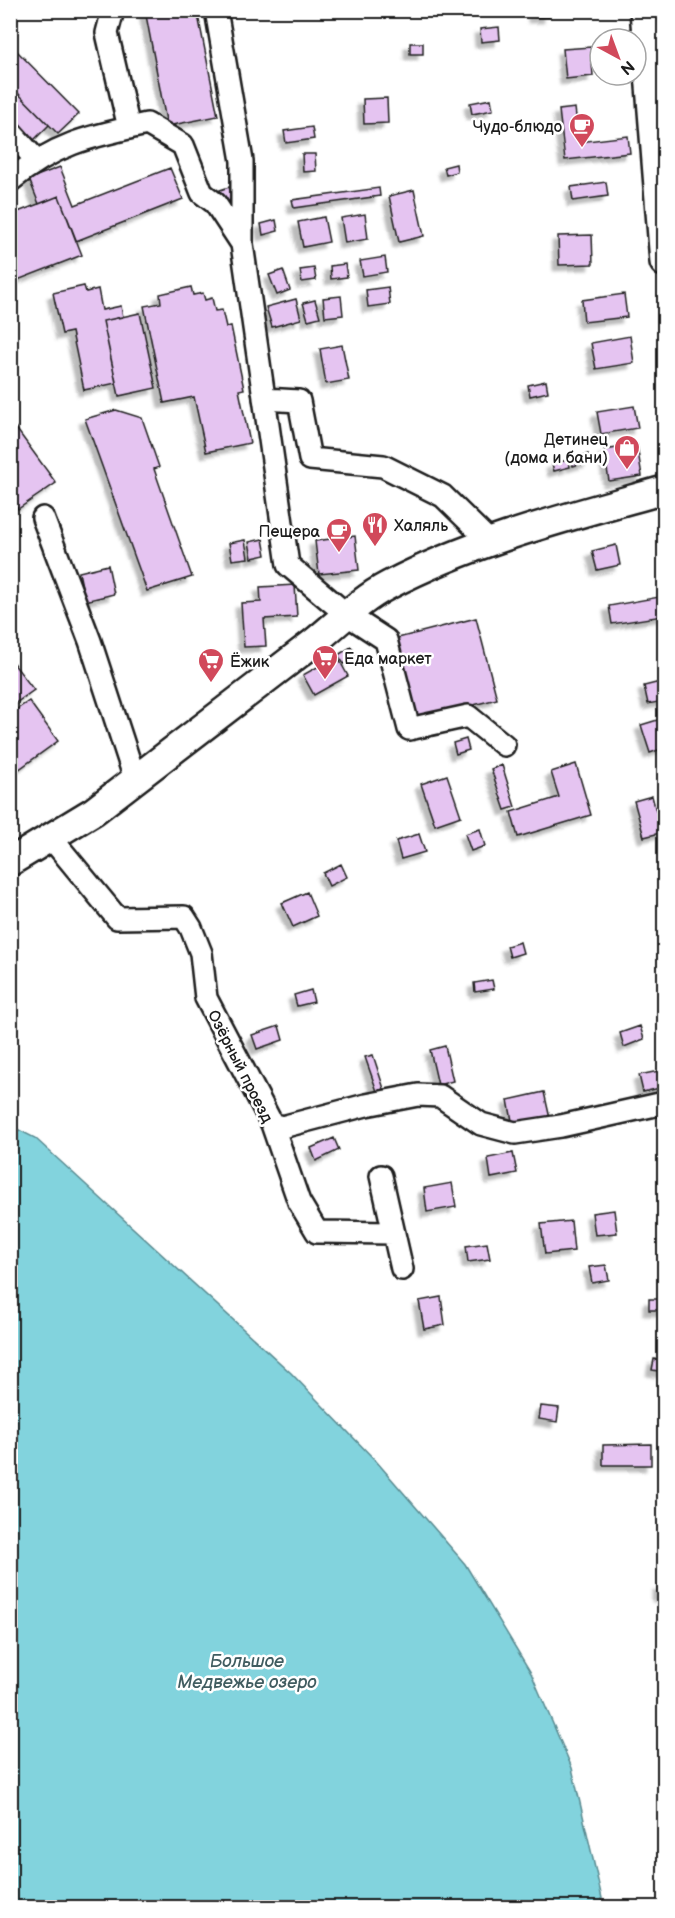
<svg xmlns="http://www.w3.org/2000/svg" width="675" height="1918" font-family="'Balsamiq Sans',sans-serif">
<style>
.water{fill:#82d3dd;stroke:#598a90;stroke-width:1.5}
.building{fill:#e5c4f1;stroke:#1c1c1c;stroke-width:1.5;filter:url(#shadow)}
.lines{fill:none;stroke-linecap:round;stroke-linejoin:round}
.minor-casing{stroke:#1c1c1c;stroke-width:26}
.major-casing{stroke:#1c1c1c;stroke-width:32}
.minor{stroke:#fff;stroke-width:21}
.major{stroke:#fff;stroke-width:27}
.labels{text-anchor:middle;stroke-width:5;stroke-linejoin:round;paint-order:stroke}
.poi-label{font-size:16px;fill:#1c1c1c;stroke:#fff;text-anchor:end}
.street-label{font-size:16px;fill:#1c1c1c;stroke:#fff}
.water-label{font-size:18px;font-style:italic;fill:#405c60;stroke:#fff}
</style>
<defs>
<filter id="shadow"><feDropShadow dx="-5.5" dy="5.5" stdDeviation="1.5" flood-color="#0004"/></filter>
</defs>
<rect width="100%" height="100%" fill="#fff"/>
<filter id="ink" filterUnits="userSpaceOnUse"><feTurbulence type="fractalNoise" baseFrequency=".0167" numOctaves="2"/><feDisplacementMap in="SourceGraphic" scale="12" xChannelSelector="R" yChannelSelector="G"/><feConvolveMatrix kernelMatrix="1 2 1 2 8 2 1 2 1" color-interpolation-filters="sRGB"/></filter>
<g filter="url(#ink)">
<path class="water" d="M11,1126L35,1138L291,1373L376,1461L465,1564L531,1673L572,1768L604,1907H11Z"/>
<path class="building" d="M145,10H197L218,116L167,126Z
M534,10H549V17H534Z
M499,27L500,40L481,42L480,29Z
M410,43H423V54H410Z
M10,44L79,114L58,134L10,85Z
M591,47L593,76L566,79L563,49Z
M10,85L49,125L32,142L10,120Z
M387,98L388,123L364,124L363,99Z
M491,99L493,110L472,114L470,103Z
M575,108L579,142L628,136L630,153L565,160L559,110Z
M312,127L314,139L286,143L284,131Z
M302,154H315L316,171L303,172Z
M456,164L457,172L446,175L444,167Z
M60,167L75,205L170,168L183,199L76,241L59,196L39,204L29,179Z
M606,182L608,196L573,201L571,187Z
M229,187L234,204L226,207L220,190Z
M379,188L380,196L294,208L292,200Z
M414,190L424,236L399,242L389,196Z
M59,196L82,255L10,283V215Z
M365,214L368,239L345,243L341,218Z
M324,217L329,242L303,247L298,222Z
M276,220L278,231L263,235L261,224Z
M592,235L593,264L559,265L558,236Z
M385,257L387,272L363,276L360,261Z
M345,264L347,277L331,279L330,266Z
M314,268L316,280L302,282L300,270Z
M283,270L290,290L277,295L269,275Z
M84,286L86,292L98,289L102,310L121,306L123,317L103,321L116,383L84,390L72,332L62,334L53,293Z
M191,287L193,295L203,293L205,300L212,298L215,311L222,310L226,327L231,326L244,389L239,390L250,443L206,452L194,397L164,403L144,306L161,303L160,294Z
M388,287L390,304L368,307L366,290Z
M624,294L627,317L584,322L582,300Z
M341,296L343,315L325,317L323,298Z
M296,299L301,319L272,327L266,307Z
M315,300L320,317L308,320L303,303Z
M140,313L156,388L119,396L103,321Z
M630,336L634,363L596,369L591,343Z
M342,345L349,380L326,384L320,349Z
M546,381L548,392L530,396L528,385Z
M634,406L638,428L601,434L597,412Z
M116,410L142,418L159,467L154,469L192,577L147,591L85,419Z
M10,420L56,483L18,509L10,498Z
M637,445L642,476L609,481L604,450Z
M588,454L590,461L573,466L571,459Z
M568,460L570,467L554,471L552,464Z
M355,536L359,570L319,574L315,541Z
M263,539L266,555L252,558L249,542Z
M245,540L248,558L232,560L229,543Z
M616,545L620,565L597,570L592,551Z
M108,565L114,594L85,601L79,572Z
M295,585L297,617L264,619L266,646L244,647L241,603L261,602L260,587Z
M659,597L663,616L612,624L609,606Z
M476,618L497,699L411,721L390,640Z
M351,647L357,655L344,664L338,655Z
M337,656L348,676L314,695L303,675Z
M10,659L34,690L10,707Z
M664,681V701L648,704L644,686Z
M29,701L58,741L11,775L10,714Z
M664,718V748L650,753L641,725Z
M466,739L469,750L456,754L453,743Z
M576,764L591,815L518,837L511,812L559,797L551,772Z
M502,765L515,807L505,810L491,769Z
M447,775L461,816L435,825L421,784Z
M652,796L656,811L664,809V832L644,837L634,801Z
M480,829L485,846L471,851L465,834Z
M419,834L425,852L401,859L396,841Z
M341,864L347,877L329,886L323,873Z
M307,892L317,916L293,927L282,903Z
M520,942L523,953L510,957L507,946Z
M492,980L494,989L475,992L474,983Z
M311,990L314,1002L297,1006L294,995Z
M279,1026L283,1040L257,1049L252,1035Z
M640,1026L644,1039L624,1047L620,1033Z
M445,1046L453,1081L438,1085L430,1050Z
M373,1055L386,1095L379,1097L365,1057Z
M664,1070V1087L643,1092L639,1075Z
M544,1092L551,1123L514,1131L508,1100Z
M334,1138L339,1150L316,1161L311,1148Z
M513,1153L517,1173L491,1178L488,1158Z
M452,1183L456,1207L427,1212L424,1188Z
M614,1210L617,1233L595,1235L592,1213Z
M571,1221L574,1251L545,1254L541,1224Z
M487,1243L490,1259L468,1262L466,1246Z
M606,1265L609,1280L592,1283L589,1267Z
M441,1297L445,1325L424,1329L419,1301Z
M649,1299H664V1310H649Z
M654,1359L664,1360V1372L652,1370Z
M541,1406L559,1408L557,1422L539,1419Z
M651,1444V1465H603V1445Z
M664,1585V1596H658V1586Z"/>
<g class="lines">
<defs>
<path id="minor" d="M113,10L107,33L129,128
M216,10L242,161V244L288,565L346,614L386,640L409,729L468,716L504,745
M10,131L37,161
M10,181C55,143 92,136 147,124L183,145L202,193L215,203L242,244
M264,399L299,401L310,459L383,466L443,496L491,543
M43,518L90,641L135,779
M52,839L117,918L184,917L191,928L201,953L206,998L272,1124L299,1202L317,1232L394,1233
M272,1124L282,1127L366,1105L418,1095L440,1096L481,1124L515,1133L561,1126L664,1103
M381,1176L402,1269"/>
<path id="major" d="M644,10L664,262
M10,862L94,811L313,643C338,623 360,600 389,585C475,540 572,516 664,490"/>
</defs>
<use href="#minor" class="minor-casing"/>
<use href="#major" class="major-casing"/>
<use href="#minor" class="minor"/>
<use href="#major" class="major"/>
</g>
</g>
<defs>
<symbol id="cafe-pin" viewBox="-11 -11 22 30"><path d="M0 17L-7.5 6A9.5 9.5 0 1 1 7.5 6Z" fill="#d1495b" stroke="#fff"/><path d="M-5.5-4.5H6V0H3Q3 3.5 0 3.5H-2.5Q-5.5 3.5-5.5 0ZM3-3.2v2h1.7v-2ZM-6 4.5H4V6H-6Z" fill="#fff"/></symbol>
<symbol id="shop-pin" viewBox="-11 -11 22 30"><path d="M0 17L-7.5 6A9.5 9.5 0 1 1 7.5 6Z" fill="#d1495b" stroke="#fff"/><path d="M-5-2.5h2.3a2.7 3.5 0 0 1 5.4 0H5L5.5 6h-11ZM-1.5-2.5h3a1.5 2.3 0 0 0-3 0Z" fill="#fff"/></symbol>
<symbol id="restaurant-pin" viewBox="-11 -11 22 30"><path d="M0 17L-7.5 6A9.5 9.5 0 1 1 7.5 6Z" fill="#d1495b" stroke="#fff"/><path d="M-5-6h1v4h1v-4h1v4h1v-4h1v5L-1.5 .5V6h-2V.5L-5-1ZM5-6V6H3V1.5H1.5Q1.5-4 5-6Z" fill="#fff"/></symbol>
<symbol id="supermarket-pin" viewBox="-11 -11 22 30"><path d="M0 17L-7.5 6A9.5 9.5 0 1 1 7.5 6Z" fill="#d1495b" stroke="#fff"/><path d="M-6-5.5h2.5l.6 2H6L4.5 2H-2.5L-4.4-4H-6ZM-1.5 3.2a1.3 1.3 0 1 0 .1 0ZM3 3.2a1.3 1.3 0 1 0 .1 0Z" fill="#fff"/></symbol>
</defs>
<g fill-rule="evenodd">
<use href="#cafe-pin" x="567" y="111" width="30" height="40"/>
<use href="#shop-pin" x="612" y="433" width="30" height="40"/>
<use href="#restaurant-pin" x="360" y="510" width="30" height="40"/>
<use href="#cafe-pin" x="324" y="516" width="30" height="40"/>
<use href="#supermarket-pin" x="310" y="643" width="30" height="40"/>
<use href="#supermarket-pin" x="196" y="646" width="30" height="40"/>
</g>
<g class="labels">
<g class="poi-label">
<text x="562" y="132">Чудо-блюдо</text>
<text x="608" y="445">Детинец<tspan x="608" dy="18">(дома и бани)</tspan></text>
<text x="394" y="531" text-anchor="start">Халяль</text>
<text x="320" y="537">Пещера</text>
<text x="344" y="664" text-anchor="start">Еда маркет</text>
<text x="230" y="667" text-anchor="start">Ёжик</text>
</g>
<g class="street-label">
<text transform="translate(241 1066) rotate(63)" y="6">Озёрный проезд</text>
</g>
<g class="water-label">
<text x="247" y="1667">Большое<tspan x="247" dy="21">Медвежье озеро</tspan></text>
</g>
</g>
<rect width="675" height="1918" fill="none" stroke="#fff" stroke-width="36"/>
<rect x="18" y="18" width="639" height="1882" fill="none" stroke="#1c1c1c" stroke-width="2" filter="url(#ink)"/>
<g transform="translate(618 57) rotate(139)"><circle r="28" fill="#ffffff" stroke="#a4a4a4" stroke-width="1.5"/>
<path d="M0-4.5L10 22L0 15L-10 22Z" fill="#d1495b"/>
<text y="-9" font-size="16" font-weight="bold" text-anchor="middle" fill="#1c1c1c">N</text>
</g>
</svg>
